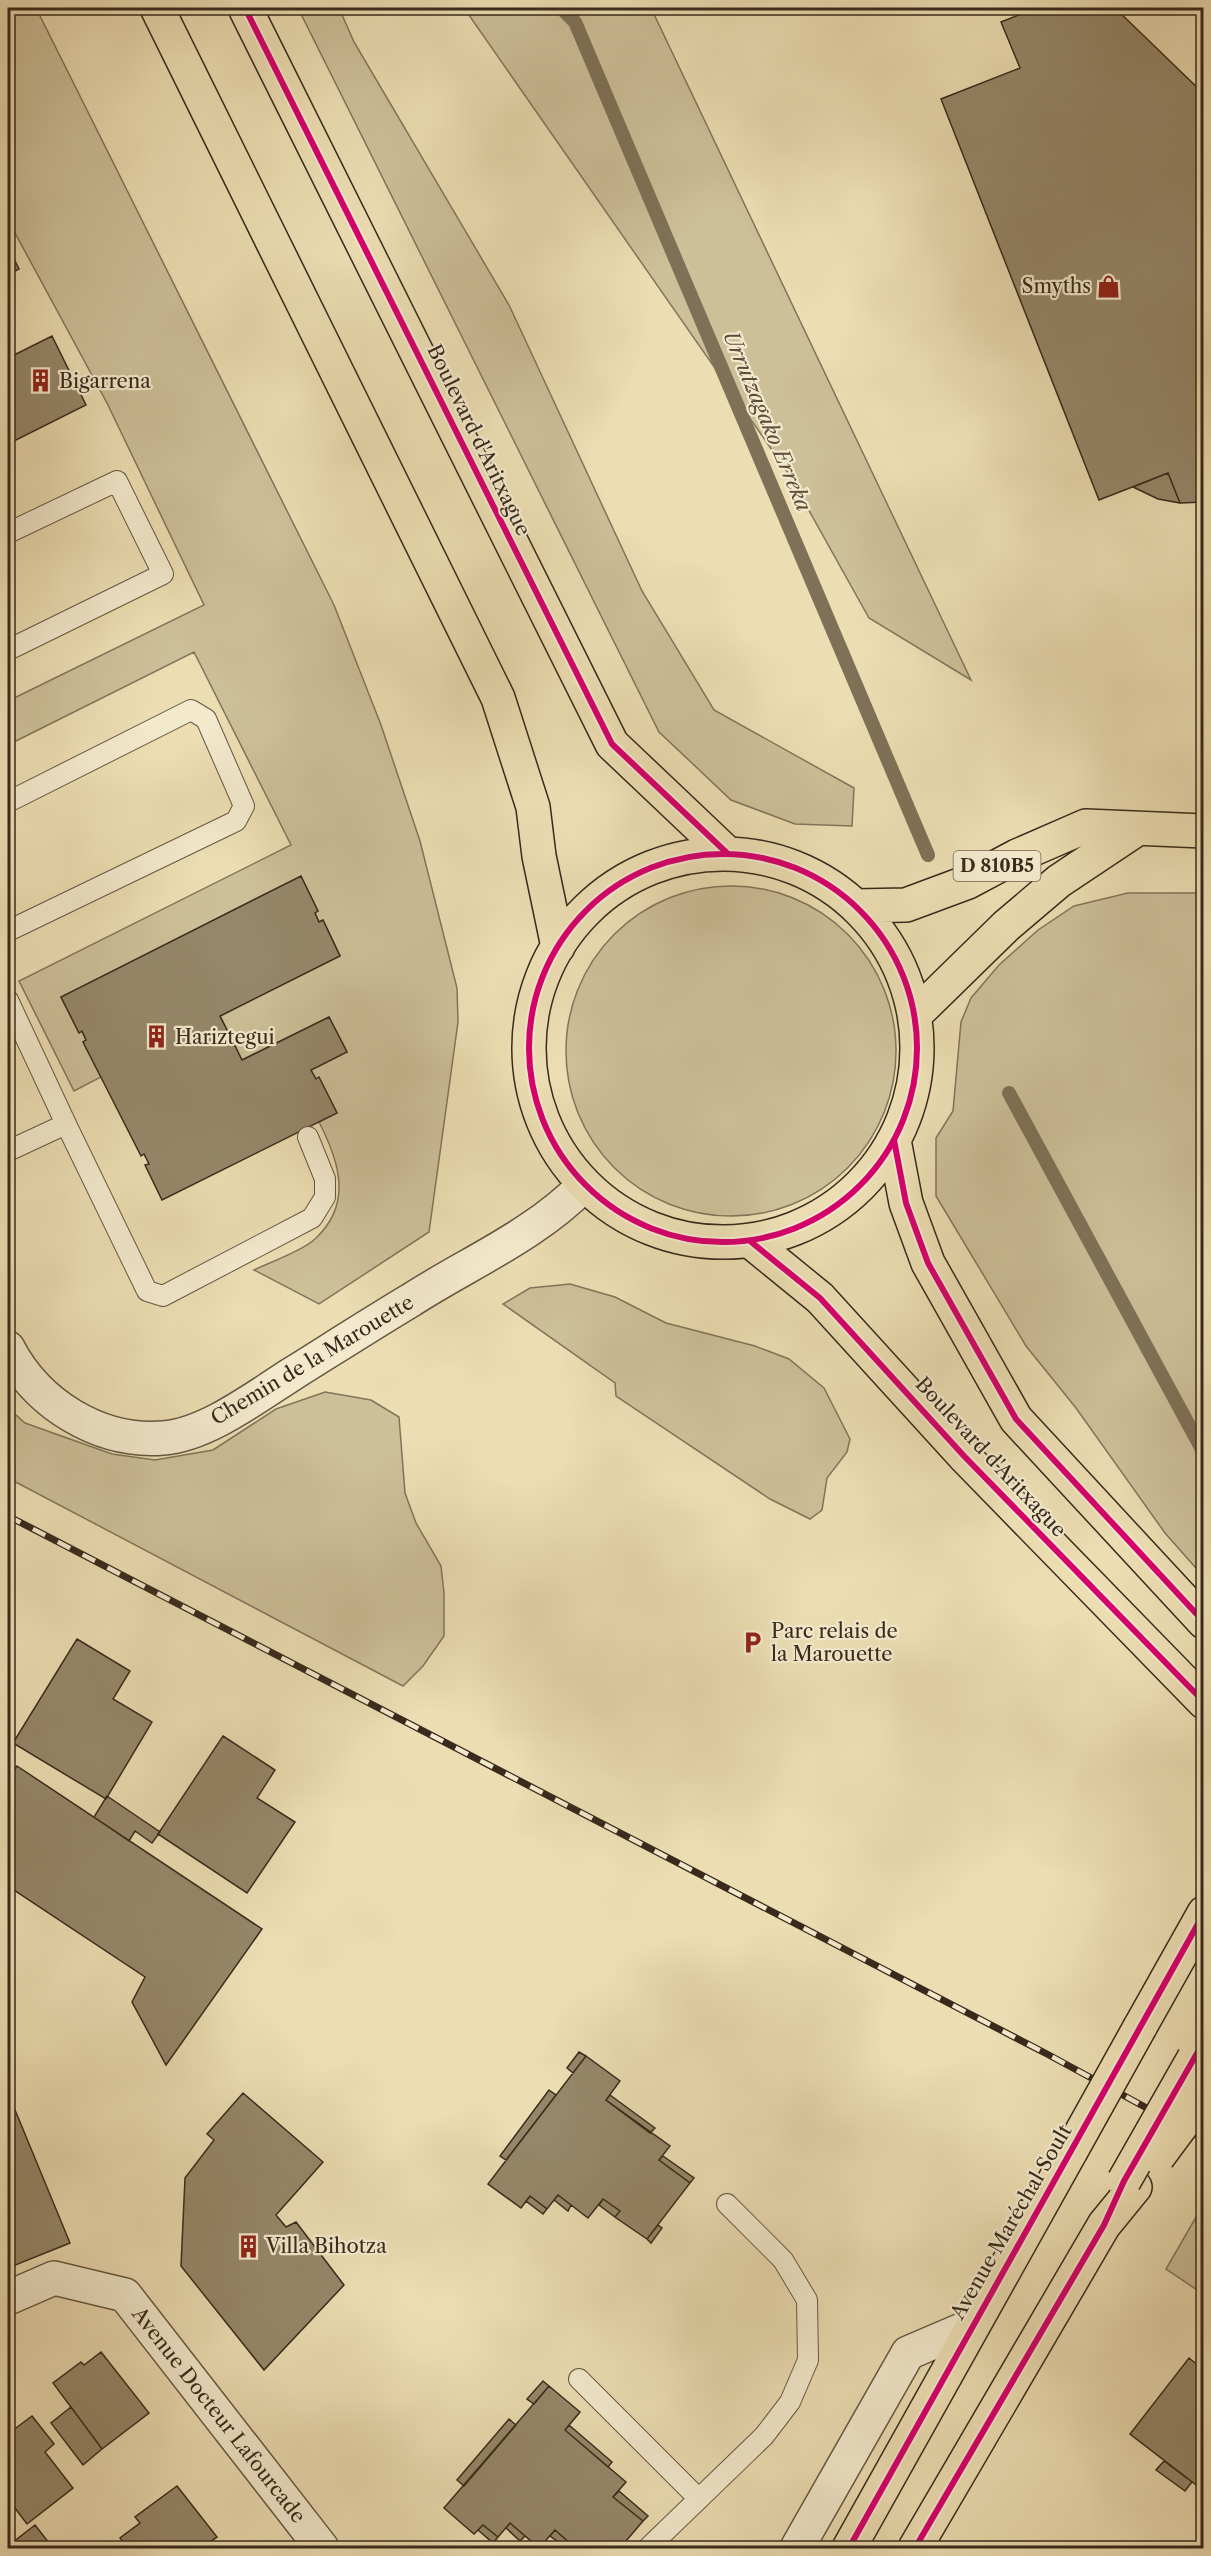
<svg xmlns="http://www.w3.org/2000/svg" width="1211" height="2556" font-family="'Libre Caslon Text',serif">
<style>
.green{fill:#cdbf98;stroke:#82745a;stroke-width:1.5}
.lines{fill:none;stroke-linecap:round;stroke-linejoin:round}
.stream{stroke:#7f7157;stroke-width:14}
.building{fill:#96876a;stroke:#382a1c;stroke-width:1.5}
.service-casing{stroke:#655742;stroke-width:22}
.minor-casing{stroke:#655742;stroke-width:36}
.primary-casing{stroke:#382a1c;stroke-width:36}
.service{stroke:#f3e9cd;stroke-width:20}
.minor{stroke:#f3e9cd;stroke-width:33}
.primary{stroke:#ecddb2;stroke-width:33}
.rail-casing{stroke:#382a1c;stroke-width:7}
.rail{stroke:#f3e9cd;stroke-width:4.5;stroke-dasharray:14;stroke-linecap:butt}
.primary-bridge-casing{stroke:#382a1c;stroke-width:36;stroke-linecap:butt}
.primary-bridge{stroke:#ecddb2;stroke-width:33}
.cycleway-casing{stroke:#f3e9cd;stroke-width:10}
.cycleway{stroke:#d6006c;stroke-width:6}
.labels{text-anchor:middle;stroke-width:4.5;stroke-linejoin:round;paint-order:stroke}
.shield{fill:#f3e9cd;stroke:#706351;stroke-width:1.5}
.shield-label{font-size:18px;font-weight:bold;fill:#382a1c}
.poi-label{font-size:20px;fill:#382a1c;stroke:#f3e9cd;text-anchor:start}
.street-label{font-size:20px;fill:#382a1c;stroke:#f3e9cd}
.water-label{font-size:21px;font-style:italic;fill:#5c4d3a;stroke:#f3e9cd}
</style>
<rect width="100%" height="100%" fill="#ecddb2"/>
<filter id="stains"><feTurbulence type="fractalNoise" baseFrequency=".00333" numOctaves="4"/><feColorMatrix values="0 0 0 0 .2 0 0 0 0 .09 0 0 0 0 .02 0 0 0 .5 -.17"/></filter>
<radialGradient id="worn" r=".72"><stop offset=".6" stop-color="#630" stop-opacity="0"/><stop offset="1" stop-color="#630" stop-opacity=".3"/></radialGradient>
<path class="green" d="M8,8H36L334,605L381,725L420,841L457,988L458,1022L429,1232L319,1304L254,1270C271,1262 304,1250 316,1238C353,1203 339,1161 319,1122L337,1113L319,1078L316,1079L311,1070L347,1052L329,1017L242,1060L220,1016L340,956L323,920L319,922L315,913L318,911L301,877L61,997L79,1033L82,1031L86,1040L83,1042L101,1077L74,1091L19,981L291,845L194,652L8,745V701L204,605L107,403L8,220Z
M298,8H339L354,42L509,305L642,591L714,710L854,788L852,826L795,824L731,800L659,732Z
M464,8H651L971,680L869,618L788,473Z
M566 1051a165 165 0 1 1 330 0a165 165 0 1 1-330 0Z
M1128,893H1203V1576L1165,1533L1076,1408L1026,1346L936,1196V1138L953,1111L961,1022L971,998L999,965L1038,930L1074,906Z
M570,1284L615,1297L666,1323L755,1346L789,1359L824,1388L850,1439L847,1452L827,1478L822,1510L810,1519L770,1499L616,1396L615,1383L503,1304L530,1288Z
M325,1392L371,1400L399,1417L405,1493L416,1523L441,1566L444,1593V1636L423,1666L403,1686L8,1478V1408L25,1423L112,1454L155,1460L213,1450L276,1409Z
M1203,2205V2294L1166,2269Z"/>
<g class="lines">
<path class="stream" d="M561,8L575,22L928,855
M1009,1093L1204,1453"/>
</g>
<path class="building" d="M1036,8H1115L1204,94V502L1180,503L1168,473L1099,500L941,99L1020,68L1001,22Z
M8,247L19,269L8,275Z
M52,336L86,405L8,444V358Z
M1168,473L1180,503L1158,499L1133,487Z
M301,876L318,911L315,913L319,922L323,920L340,956L220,1016L242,1060L329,1017L347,1052L311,1070L316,1079L319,1077L337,1113L162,1200L145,1165L149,1164L144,1154L141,1156L83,1042L86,1040L82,1031L79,1033L61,997Z
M77,1639L130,1671L113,1699L152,1722L106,1799L13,1743Z
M223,1736L275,1770L257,1798L295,1822L247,1893L158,1834Z
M17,1766L262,1929L166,2065L132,2002L145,1977L8,1886V1779Z
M107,1796L160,1832L152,1843L135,1831L129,1841L94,1817Z
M579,2052L586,2056L573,2073L567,2068Z
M586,2056L620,2081L606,2100L670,2146L659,2160L690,2183L647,2239L615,2217L620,2211L603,2199L588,2218L558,2195L547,2209L530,2196L521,2208L488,2184Z
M549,2090L556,2095L506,2160L500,2156Z
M8,2093L70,2243L8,2268Z
M243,2093L323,2162L276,2215L286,2227L296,2222L344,2285L264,2370L181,2266L185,2178L214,2140L207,2134Z
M610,2095L655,2128L650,2133L606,2100Z
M663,2156L694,2178L690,2183L659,2160Z
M558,2195L571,2205L568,2211L554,2200Z
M530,2196L547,2209L543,2214L526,2201Z
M603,2199L620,2211L615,2217L599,2205Z
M658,2225L662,2228L651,2243L647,2239Z
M101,2352L149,2413L102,2449L53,2383L81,2362L84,2365Z
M1189,2358L1204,2370V2491L1130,2434Z
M543,2381L549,2386L534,2404L527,2399Z
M549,2386L580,2412L565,2430L626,2482L613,2497L643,2521L620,2548H567L571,2544L555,2530L539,2548L510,2523L498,2537L483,2525L474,2534L444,2508Z
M71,2407L102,2449L83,2465L51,2423Z
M32,2416L54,2444L45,2452L73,2488L27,2524L8,2499V2434Z
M509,2419L516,2425L464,2486L457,2480Z
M569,2425L612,2462L608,2467L565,2430Z
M1164,2461L1192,2482L1185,2491L1156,2470Z
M177,2486L217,2537L201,2548H128L120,2538L140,2523L135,2517Z
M619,2491L648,2516L643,2521L613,2497Z
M510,2523L525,2536L520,2541L506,2528Z
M35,2525L49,2543L41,2548H10L8,2546Z
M483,2525L498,2537L493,2543L478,2530Z
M555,2530L571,2544L567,2548L550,2536Z"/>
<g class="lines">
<defs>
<path id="service" d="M8,533L117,481L163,574L8,650
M8,802L191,710L206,719L244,806L236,821L8,931
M8,1000L66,1124
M8,1151L66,1124L147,1291L163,1296L312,1218L325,1197V1179L308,1137
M579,2379L699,2499
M648,2548L764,2436L790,2402L808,2360L807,2300L783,2260L727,2204"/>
<path id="minor" d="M8,1348C37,1404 99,1443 163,1438C206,1435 256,1397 292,1374C332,1349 371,1324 411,1300C470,1262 534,1236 584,1185
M8,2298L54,2278L125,2295L322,2548
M797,2548L908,2353L971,2326"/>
<path id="primary" d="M157,8L498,698L533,807L539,856L558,947
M245,8L612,744L728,854
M529 1048a194 194 0 1 1 388 0a194 194 0 1 1-388 0Z
M856,906L906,905L968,882L1017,856L1086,826L1204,831
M915,1015L1006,926L1059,881L1137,829
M894,1140L906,1203L928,1263L1016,1419L1204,1622
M750,1241L820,1298L964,1456L1204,1702
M1140,2027L1204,1913
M849,2548L1071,2151
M915,2548L1104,2225L1135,2187"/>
</defs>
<use href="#service" class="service-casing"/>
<use href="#minor" class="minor-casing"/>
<use href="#primary" class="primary-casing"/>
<use href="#service" class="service"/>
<use href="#minor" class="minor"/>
<use href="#primary" class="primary"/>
<defs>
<path id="rail" d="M8,1516L1047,2054L1204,2139"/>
</defs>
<use href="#rail" class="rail-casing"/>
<use href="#rail" class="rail"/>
<defs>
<path id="primary-bridge" d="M1071,2151L1140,2027
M1158,2157L1204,2095
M1124,2181L1194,2058"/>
</defs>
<use href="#primary-bridge" class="primary-bridge-casing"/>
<use href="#primary-bridge" class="primary-bridge"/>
<defs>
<path id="cycleway" d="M245,8L612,744L728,854
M529 1048a194 194 0 1 1 388 0a194 194 0 1 1-388 0Z
M894,1140L906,1203L928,1263L1016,1419L1204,1622
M750,1241L820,1298L964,1456L1204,1702
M849,2548L1204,1913
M915,2548L1104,2225L1124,2181L1204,2041"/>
</defs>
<use href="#cycleway" class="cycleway-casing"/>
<use href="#cycleway" class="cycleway"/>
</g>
<defs>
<symbol id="shop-bare" viewBox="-9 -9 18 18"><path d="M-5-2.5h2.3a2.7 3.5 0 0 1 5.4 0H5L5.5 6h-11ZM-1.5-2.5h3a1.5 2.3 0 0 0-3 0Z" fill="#8f2418" stroke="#f3e9cd" stroke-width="2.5" paint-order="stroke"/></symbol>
<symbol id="building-bare" viewBox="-9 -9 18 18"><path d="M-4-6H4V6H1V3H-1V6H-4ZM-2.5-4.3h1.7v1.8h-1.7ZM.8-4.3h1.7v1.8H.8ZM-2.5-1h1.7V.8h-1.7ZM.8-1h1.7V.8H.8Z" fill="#8f2418" stroke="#f3e9cd" stroke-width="2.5" paint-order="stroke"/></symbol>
<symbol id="parking-bare" viewBox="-9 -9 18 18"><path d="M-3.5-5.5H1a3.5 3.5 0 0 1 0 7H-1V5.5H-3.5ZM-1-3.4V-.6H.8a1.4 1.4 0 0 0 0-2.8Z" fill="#8f2418" stroke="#f3e9cd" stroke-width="2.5" paint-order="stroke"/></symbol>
</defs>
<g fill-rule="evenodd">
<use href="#shop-bare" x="1092" y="270" width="33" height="33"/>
<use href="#building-bare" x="24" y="364" width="33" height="33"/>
<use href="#building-bare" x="140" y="1020" width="33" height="33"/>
<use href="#parking-bare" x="736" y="1626" width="33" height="33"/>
<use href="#building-bare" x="232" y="2230" width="33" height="33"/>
</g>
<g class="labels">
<rect class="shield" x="953.5" y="851" width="87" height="30" rx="4.5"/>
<g class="shield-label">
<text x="997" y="872">D 810B5</text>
</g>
<g class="poi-label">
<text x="1091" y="293" text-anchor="end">Smyths</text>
<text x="59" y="388">Bigarrena</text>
<text x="175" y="1044">Hariztegui</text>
<text x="771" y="1638">Parc relais de<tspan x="771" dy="23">la Marouette</tspan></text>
<text x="266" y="2253">Villa Bihotza</text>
</g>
<g class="street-label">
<text transform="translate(479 440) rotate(64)" y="7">Boulevard d'Aritxague</text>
<text transform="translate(312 1360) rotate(-31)" y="7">Chemin de la Marouette</text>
<text transform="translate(991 1457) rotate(47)" y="7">Boulevard d'Aritxague</text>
<text transform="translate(1011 2222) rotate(-60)" y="7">Avenue Maréchal Soult</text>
<text transform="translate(219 2415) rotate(52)" y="7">Avenue Docteur Lafourcade</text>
</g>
<g class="water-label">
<text transform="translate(767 421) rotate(67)" y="7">Urrutzagako Erreka</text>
</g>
</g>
<rect width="1211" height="2556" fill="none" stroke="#ecddb2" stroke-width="30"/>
<rect x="9" y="9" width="1193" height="2538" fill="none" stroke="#382a1c" stroke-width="3"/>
<rect x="15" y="15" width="1181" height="2526" fill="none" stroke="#382a1c" stroke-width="1.5"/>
<rect width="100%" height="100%" filter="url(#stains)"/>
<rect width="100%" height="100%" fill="url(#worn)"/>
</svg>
